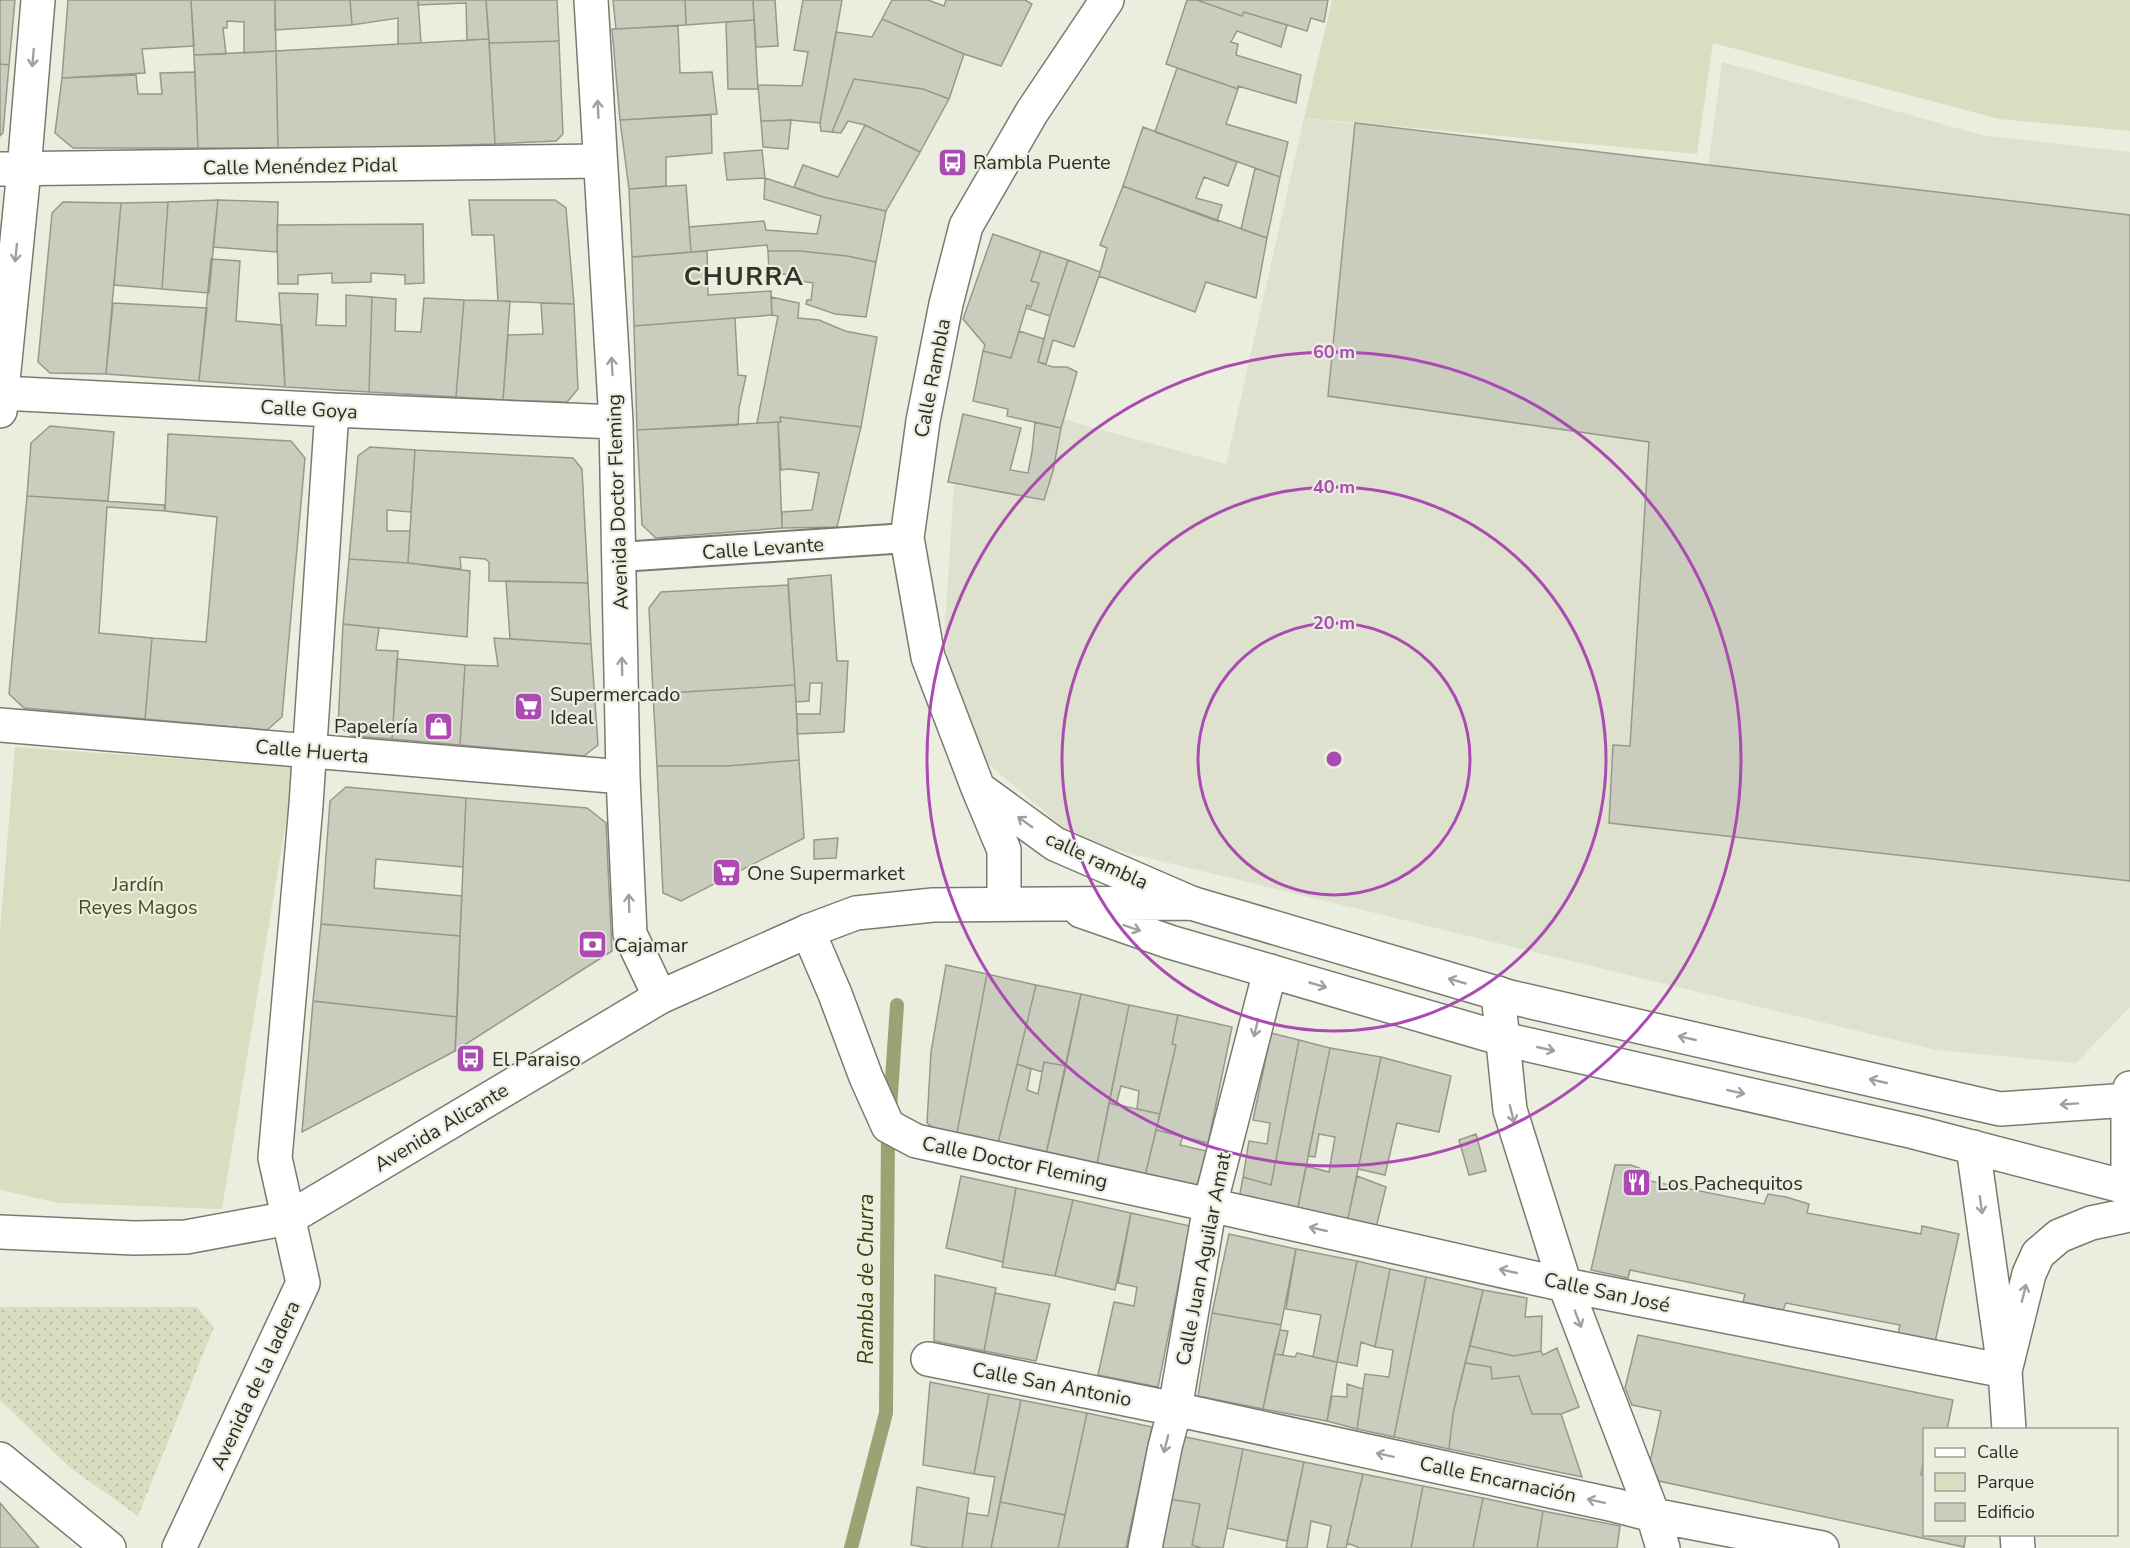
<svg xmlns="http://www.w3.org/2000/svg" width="2130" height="1548" font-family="'Nunito Sans',sans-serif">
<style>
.built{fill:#dde1cd}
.grass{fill:url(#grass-dots)}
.park{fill:#d8dec0}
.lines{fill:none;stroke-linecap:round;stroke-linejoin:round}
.stream{stroke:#9ba273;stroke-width:14}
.building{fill:#caccbe;stroke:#96988b;stroke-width:1.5}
.pedestrian-casing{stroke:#797b6f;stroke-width:32}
.minor-casing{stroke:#797b6f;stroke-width:36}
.tertiary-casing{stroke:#797b6f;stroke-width:36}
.secondary-casing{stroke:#797b6f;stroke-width:36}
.pedestrian{stroke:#fff;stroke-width:28}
.minor{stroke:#fff;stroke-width:33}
.tertiary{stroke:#fff;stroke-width:33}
.secondary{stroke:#fff;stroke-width:33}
.oneway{stroke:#a0a09e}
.ring{fill:none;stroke:#ab4ab1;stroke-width:3}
.labels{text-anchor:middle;stroke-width:4.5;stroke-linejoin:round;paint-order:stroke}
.poi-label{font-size:20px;fill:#2c2d28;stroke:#ebeedf;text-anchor:start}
.street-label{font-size:20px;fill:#2c2d28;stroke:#ebeedf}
.park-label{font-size:20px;fill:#484e17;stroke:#ebeedf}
.water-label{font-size:21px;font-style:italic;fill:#3b4106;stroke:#ebeedf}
.district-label{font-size:26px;font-weight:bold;letter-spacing:1.5px;fill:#323428;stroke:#ebeedf}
.centre{fill:#ab4ab1;stroke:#ebeedf;stroke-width:3}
.ring-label{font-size:18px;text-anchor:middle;font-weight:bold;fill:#ab4ab1;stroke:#ebeedf;stroke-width:4.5;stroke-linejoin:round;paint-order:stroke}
</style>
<defs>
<pattern id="grass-dots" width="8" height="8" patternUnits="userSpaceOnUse" patternTransform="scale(1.5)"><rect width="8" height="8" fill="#d8dec0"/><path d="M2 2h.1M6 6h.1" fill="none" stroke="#babfa5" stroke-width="1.8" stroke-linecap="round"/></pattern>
</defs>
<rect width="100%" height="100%" fill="#ebeedf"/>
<path class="built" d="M1722,62L1981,135L2130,152V1007L2076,1063L1936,1050L1079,841L966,745L944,640L954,485L1044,497L1054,469L1062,419L1226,464L1304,118L1708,167Z"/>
<path class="grass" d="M0,1307H197L214,1327L138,1516L69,1467L0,1400Z"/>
<path class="park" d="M1332,0H2130V131L1999,119L1713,43L1697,154L1304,118Z
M15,747L295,767L222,1209L59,1203L0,1190V930Z"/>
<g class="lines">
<path class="stream" d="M890,1109L897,1005
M851,1548L886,1413L888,1129"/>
</g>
<path class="building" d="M0,0H15L9,65L0,64Z
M68,0H191L194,46L142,49L145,73L62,78Z
M191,0H275L276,51L244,53V22L227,21V28H223L226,54L194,55Z
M275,0H350L352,25L275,30Z
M350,0H418L421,43L398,44V18L352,25Z
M418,0H486L489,39L467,40L466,3L418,5Z
M486,0H557L559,41L489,43Z
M613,0H685L686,25L616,29Z
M685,0H753L754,20L686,25Z
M753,0H775L778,46L756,47Z
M803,0H842L820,123L791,120L761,121L758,85L802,86L808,52L794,50Z
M892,0H928L944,6L946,0H1025L1032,4L1001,66L964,54L882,19Z
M1187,0H1197L1242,16L1244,12L1287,25L1281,47L1237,31L1231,42L1238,44L1236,55L1301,75L1296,103L1238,86V89L1166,64Z
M1197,0H1328L1324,22L1311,18L1307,31L1244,12L1242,16Z
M882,19L964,54L949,99L923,89L854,79L832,132L821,131L820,123L836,32L872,37Z
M754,20L758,89H728L726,22Z
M678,26L680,73L712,72L717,114L620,120L612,29Z
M489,39L495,144L295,150L278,148L276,51Z
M559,41L563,134L556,141L495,144L489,43Z
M276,51L278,148H198L194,55Z
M0,64L9,65L3,133L0,136Z
M1177,68L1238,89L1226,124L1288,142L1280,177L1155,132Z
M195,72L198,148H73L55,133L62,78L136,75L138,94H162L160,73Z
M854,79L923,89L949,99L920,152L865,125L848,121L841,133L832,132Z
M711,115L712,153L666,157V186L629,189L620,120Z
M791,120L788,149L763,147L761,121Z
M1355,123L2130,215V881L1609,823L1613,745L1630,746L1649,442L1328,396Z
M865,125L920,152L886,211L823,197L794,187L803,165L838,177Z
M1143,127L1237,162L1228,186L1204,177L1196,198L1222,205L1217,221L1123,186Z
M762,150L765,178L727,180L724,153Z
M1255,168L1280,177L1267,238L1241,229Z
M765,178L823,197L886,211L876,262L847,256L800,251H768L767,245L691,252L689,227L764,221L766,230L817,234L821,216L764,199Z
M686,185L691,252L632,257L629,189Z
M1123,186L1267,238L1256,298L1206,282L1195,312L1099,276L1107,248L1100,245Z
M218,200L209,293L162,289L168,202Z
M218,200L278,202L277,252L213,247Z
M469,200H555L566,208L574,304L498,301L494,235H472Z
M63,202L121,203L106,374L50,373L38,362L52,213Z
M168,202L162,289L114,285L121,203Z
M423,224L424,283L405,284V275L371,273V282L332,283V273L298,275V284H278L277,225Z
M993,234L1041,251L1031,281L1039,283L1031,307L1027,305L1026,308L1011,358L983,351L985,345L963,319Z
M707,251L708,295L771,291L772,315L634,326L632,257Z
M768,251H800L847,256L876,262L866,317L835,314L806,304L807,300H811L813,283L796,280V275L769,273Z
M1041,251L1068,260L1050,316L1026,308L1027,305L1031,307L1039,283L1031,281Z
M211,259L240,261L236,321L282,325L285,387L199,381Z
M1068,260L1100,272L1099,276L1074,347L1053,340L1046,364L1038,362L1050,316Z
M279,293L318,294L316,325L346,326V295L372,297L369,392L285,387Z
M372,297L396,299L395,331L421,332L424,298L464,300L456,397L369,392Z
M771,297L799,303L798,318L819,320L845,331L877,337L861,427L780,417L781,422L757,423L778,316L772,315Z
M464,300L510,301L503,400L456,397Z
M113,303L207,308L199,381L106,374Z
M541,303L574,304L578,389L567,402L503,400L508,335L543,334Z
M735,318L738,375L746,376L739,408L738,425L637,430L634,326Z
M1019,331L1044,339L1038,362L1053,367H1067L1077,372L1061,428L1007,416L1008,409L973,401L983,351L1011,358Z
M963,414L1021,428L1010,470L1028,473L1032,452L1035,422L1061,428L1053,471L1044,500L948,482Z
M780,417L861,427L837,527L782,528V512L812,510L819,473L789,469L781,470L778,422H781Z
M778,422L782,528L656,538L642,525L637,430Z
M50,426L114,432L108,501L27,496L31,443Z
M168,434L291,441L305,458L282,717L267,730L145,719L152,638L206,642L217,517L165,511Z
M370,447L415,450L411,512L387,510V531H410L408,563L349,559L358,456Z
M415,450L573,458L582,469L588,583L489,581V562L485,559L460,557L461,569L408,563Z
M27,496L164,505L165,511L107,507L99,633L152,638L145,719L24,708L9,694Z
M349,559L408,563L470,571L467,637L343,624Z
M831,575L837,661H848L844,732L797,734V714H820L822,683H810L809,701L796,702L788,579Z
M506,581L588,583L591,644L510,639Z
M788,585L795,685L653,694L649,608L661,592Z
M343,624L379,628L376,650L398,651L392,739L352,736L338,726Z
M494,638L591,644L598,745L584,756L460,745L465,665L498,666Z
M397,659L465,665L460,745L392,739Z
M795,685L799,760L727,766H657L653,694Z
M799,760L804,838L681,901L663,893L657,766H727Z
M346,787L466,798L463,867L376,859L374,888L462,896L460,936L321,924L330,801Z
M466,798L587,808L606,823L612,951L455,1051Z
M838,838L836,858L814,859V840Z
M321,924L460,936L457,1017L313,1001Z
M946,965L987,974L957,1133L935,1129L927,1123L931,1052Z
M987,974L1036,985L998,1143L980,1140V1137L957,1133Z
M1036,985L1081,994L1066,1066L1044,1062L1042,1072L1017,1064Z
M1081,994L1129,1005L1097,1164L1046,1154Z
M313,1001L457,1017L455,1051L302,1132Z
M1129,1005L1178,1015L1172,1044L1176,1045L1160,1114L1137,1109L1139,1091L1121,1086L1116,1105L1109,1103Z
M1178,1015L1232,1027L1208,1143L1156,1130L1176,1045L1172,1044Z
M1271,1033L1299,1040L1271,1185L1243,1177L1249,1141L1267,1144L1270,1123L1253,1120Z
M1299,1040L1330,1048L1297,1212L1239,1199L1243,1177L1271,1185Z
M1330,1048L1381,1057L1347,1223L1297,1212L1306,1166L1329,1172L1335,1137L1319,1134L1315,1157L1308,1156Z
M1381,1057L1451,1076L1439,1132L1397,1123L1385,1175L1358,1169Z
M1044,1062L1066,1066L1046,1154L998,1143L1017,1064L1031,1069L1027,1090L1038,1094Z
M1109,1103L1160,1114L1145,1176L1097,1164Z
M1156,1130L1183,1136L1180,1145L1206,1151L1197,1187L1145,1176Z
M1476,1134L1486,1171L1469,1175L1459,1140Z
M1615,1165H1631L1650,1172V1181L1764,1204L1768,1194L1786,1197L1809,1204L1807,1213L1921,1234L1922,1226L1959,1234L1935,1342L1898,1334L1900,1325L1786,1303L1783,1310L1743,1302L1745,1294L1630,1270L1628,1278L1591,1270Z
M961,1176L1016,1188L1003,1262L946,1248Z
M1357,1176L1386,1187L1376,1228L1347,1223Z
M1016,1188L1073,1200L1055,1276L1002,1267Z
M1073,1200L1131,1213L1115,1290L1055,1276Z
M1131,1213L1190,1226L1158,1387L1098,1375L1114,1302L1134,1306L1137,1287L1118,1283Z
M1229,1234L1296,1249L1281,1325L1212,1313Z
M1296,1249L1357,1261L1337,1362L1313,1357L1321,1315L1286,1309Z
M1357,1261L1390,1269L1375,1347L1361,1342L1357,1366L1337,1362Z
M1390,1269L1426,1277L1394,1437L1357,1429L1365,1374L1389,1377L1393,1350L1375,1347Z
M935,1275L996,1288L984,1351L934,1341Z
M1426,1277L1483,1290L1453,1414L1449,1449L1394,1437Z
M1483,1290L1527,1298L1525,1317L1542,1316L1541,1351L1514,1356L1470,1346Z
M995,1293L1050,1304L1036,1361L984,1351Z
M1212,1313L1281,1325L1263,1409L1198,1396Z
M1280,1330L1288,1331L1283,1355L1274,1354Z
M1638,1335L1953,1400L1947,1430H1924V1459L1921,1475L1924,1476V1534H1966L1964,1547L1659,1481L1650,1462L1661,1411L1632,1405L1625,1388Z
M1470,1346L1514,1356L1541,1351L1543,1355L1557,1348L1579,1407L1561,1414H1532L1519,1376L1492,1379L1491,1367L1465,1363Z
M1297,1353L1337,1362L1327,1421L1263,1409L1274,1354L1295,1357Z
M1465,1363L1491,1367L1492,1379L1519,1376L1532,1414H1561L1582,1477L1449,1449L1453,1414Z
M930,1382L989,1394L974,1474L923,1465Z
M1347,1384L1363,1389L1357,1429L1327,1421L1332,1396L1347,1397Z
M989,1394L1021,1400L991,1548H962L967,1513L988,1516L995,1477L974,1474Z
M1021,1400L1087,1413L1065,1515L1000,1502Z
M1087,1413L1152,1427L1126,1548H1058Z
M1181,1436L1243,1449L1223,1548H1202L1192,1545L1200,1504L1169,1499Z
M1243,1449L1304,1462L1287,1541L1227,1528Z
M1304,1462L1363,1474L1346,1548H1327L1331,1526L1311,1521L1307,1548H1286Z
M1363,1474L1423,1486L1411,1548H1360L1347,1543Z
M1423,1486L1483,1498L1473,1548H1411Z
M917,1487L969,1498L962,1548H929L911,1545Z
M1483,1498L1543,1511L1537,1548H1473Z
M1169,1499L1200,1504L1192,1545L1202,1548H1160Z
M1000,1502L1065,1515L1058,1548H991Z
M0,1503L39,1548H0Z
M1543,1511L1620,1526L1617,1548H1537Z"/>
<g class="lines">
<defs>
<path id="pedestrian" d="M620,557L907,538"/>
<path id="minor" d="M591,0L616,422L623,777L630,934L660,997
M0,169L600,161
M2,393L332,410L616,422
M0,411L24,170L38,0
M0,725L623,777
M808,931L835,994L866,1077L888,1126L916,1141L1210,1205L1565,1285L2005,1371
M1498,993L1510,1110L1565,1285L1653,1515L1663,1548
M1973,1147L2002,1354
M928,1359L1175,1409L1614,1505L1653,1515L1822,1548
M2009,1430L2005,1371L2029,1274L2038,1254L2059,1236L2091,1223L2130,1215
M0,1459L109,1548
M2017,1534L2018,1548
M179,1548L303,1283L275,1158L306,805L332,410
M1145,1548L1165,1447L1175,1409L1210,1205L1270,971"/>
<path id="tertiary" d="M978,788L1055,844L1191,903
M1004,903V850L978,788L928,657L907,538L923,421L946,304L966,226L1032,112L1107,0"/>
<path id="secondary" d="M1081,911L1170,942L1503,1039L1914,1132L2130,1188
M2130,1088L2128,1100V1168L2130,1173
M0,1232L134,1238L186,1237L289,1218L660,997L808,931L856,913L933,905L1191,903L1510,997L2000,1109L2128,1100"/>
</defs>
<use href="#pedestrian" class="pedestrian-casing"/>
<use href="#minor" class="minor-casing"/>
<use href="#tertiary" class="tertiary-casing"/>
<use href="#secondary" class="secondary-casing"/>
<use href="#pedestrian" class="pedestrian"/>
<use href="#minor" class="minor"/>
<use href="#tertiary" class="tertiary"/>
<use href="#secondary" class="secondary"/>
</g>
<defs><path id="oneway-shaft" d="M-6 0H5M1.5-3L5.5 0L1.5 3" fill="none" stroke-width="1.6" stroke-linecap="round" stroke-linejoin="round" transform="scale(1.5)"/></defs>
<g class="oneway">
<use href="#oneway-shaft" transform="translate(33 58) rotate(95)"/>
<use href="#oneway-shaft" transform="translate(598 109) rotate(-93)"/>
<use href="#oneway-shaft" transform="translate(16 253) rotate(96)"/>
<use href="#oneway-shaft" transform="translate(612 366) rotate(-93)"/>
<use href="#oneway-shaft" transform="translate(622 666) rotate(-91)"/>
<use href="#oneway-shaft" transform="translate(1025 822) rotate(-144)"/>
<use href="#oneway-shaft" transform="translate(629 903) rotate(-92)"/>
<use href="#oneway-shaft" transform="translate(1132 928) rotate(19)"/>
<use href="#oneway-shaft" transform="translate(1457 981) rotate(-164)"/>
<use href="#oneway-shaft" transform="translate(1318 985) rotate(16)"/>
<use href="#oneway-shaft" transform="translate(1256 1028) rotate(104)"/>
<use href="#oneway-shaft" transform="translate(1687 1038) rotate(-167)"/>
<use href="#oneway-shaft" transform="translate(1546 1049) rotate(13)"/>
<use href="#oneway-shaft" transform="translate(1878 1081) rotate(-167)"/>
<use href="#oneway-shaft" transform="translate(1736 1092) rotate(13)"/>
<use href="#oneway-shaft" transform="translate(2069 1104) rotate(176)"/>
<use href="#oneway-shaft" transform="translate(1512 1114) rotate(76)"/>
<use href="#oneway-shaft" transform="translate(1981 1205) rotate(82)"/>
<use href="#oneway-shaft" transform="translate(1318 1229) rotate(-167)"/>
<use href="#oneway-shaft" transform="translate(1508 1271) rotate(-167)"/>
<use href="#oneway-shaft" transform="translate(2024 1293) rotate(-76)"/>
<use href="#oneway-shaft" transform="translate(1578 1319) rotate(69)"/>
<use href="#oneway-shaft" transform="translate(1166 1444) rotate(104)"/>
<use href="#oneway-shaft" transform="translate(1385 1455) rotate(-168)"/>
<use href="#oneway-shaft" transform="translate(1596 1501) rotate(-168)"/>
</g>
<g class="ring">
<circle cx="1334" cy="759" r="136"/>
<circle cx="1334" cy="759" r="272"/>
<circle cx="1334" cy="759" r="407"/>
</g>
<defs>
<symbol id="bus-square" viewBox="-11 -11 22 22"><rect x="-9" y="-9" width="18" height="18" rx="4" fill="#ab4ab1" stroke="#ebeedf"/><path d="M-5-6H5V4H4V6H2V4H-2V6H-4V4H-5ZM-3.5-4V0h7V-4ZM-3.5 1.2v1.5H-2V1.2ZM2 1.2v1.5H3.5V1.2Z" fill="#fff"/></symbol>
<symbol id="supermarket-square" viewBox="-11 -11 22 22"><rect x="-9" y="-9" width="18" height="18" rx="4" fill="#ab4ab1" stroke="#ebeedf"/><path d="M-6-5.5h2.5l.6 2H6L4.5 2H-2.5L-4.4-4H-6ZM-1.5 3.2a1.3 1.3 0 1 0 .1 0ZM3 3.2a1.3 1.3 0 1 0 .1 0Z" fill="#fff"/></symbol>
<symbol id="shop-square" viewBox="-11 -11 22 22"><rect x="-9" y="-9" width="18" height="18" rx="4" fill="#ab4ab1" stroke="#ebeedf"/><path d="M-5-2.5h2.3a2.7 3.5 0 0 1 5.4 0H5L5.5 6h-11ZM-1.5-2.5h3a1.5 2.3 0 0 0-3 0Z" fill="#fff"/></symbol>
<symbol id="bank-square" viewBox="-11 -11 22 22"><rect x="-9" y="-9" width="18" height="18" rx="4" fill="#ab4ab1" stroke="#ebeedf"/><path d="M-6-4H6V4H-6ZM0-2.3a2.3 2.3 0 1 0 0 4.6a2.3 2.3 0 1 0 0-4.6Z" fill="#fff"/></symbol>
<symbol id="restaurant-square" viewBox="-11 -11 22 22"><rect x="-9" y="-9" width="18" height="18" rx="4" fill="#ab4ab1" stroke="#ebeedf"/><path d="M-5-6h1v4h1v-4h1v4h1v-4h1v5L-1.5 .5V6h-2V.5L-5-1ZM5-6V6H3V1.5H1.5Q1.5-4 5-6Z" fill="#fff"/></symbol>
</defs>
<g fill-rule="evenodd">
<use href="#bus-square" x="936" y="146" width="33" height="33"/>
<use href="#supermarket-square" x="512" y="690" width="33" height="33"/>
<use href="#shop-square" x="422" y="710" width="33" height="33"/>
<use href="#supermarket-square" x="710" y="856" width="33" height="33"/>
<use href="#bank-square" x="576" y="928" width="33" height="33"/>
<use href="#bus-square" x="454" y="1042" width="33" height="33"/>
<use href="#restaurant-square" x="1620" y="1166" width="33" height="33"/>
</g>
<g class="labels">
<g class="poi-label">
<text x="973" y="169">Rambla Puente</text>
<text x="550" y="701">Supermercado<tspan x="550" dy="23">Ideal</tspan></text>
<text x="418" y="733" text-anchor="end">Papelería</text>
<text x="747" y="880">One Supermarket</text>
<text x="614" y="952">Cajamar</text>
<text x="492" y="1066">El Paraiso</text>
<text x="1657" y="1190">Los Pachequitos</text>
</g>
<g class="street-label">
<text transform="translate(300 166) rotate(-1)" y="7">Calle Menéndez Pidal</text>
<text transform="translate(932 378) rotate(-79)" y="7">Calle Rambla</text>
<text transform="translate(309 409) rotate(3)" y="7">Calle Goya</text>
<text transform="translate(617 502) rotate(-92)" y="7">Avenida Doctor Fleming</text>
<text transform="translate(763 548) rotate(-4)" y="7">Calle Levante</text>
<text transform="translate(312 751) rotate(5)" y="7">Calle Huerta</text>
<text transform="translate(1097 860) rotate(25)" y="7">calle rambla</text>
<text transform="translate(441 1127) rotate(-31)" y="7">Avenida Alicante</text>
<text transform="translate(1015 1162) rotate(12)" y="7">Calle Doctor Fleming</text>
<text transform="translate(1203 1259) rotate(-79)" y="7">Calle Juan Aguilar Amat</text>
<text transform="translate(1607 1292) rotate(12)" y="7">Calle San José</text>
<text transform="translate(1052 1384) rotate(11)" y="7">Calle San Antonio</text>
<text transform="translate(255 1385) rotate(-65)" y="7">Avenida de la ladera</text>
<text transform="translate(1498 1479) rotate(12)" y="7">Calle Encarnación</text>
</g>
<g class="park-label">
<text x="138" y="891">Jardín<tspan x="138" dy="23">Reyes Magos</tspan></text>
</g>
<g class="water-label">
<text transform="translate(866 1279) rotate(-90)" y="7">Rambla de Churra</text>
</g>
<g class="district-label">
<text x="744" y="285">CHURRA</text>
</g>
</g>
<circle cx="1334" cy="759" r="9" class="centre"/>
<g class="ring-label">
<text x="1334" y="358">60 m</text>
<text x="1334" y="493">40 m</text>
<text x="1334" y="629">20 m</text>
</g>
<rect x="1923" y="1428" width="195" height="108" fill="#ebeedf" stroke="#9fa196" stroke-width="1.5"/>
<rect x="1935" y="1448" width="30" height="9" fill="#ffffff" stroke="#9fa196" stroke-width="1.5"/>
<text x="1977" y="1458" font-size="18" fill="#2c2d28">Calle</text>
<rect x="1935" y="1473" width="30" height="18" fill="#d8dec0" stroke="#9fa196" stroke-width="1.5"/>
<text x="1977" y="1488" font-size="18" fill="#2c2d28">Parque</text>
<rect x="1935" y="1503" width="30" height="18" fill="#caccbe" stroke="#9fa196" stroke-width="1.5"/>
<text x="1977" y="1518" font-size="18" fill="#2c2d28">Edificio</text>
</svg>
